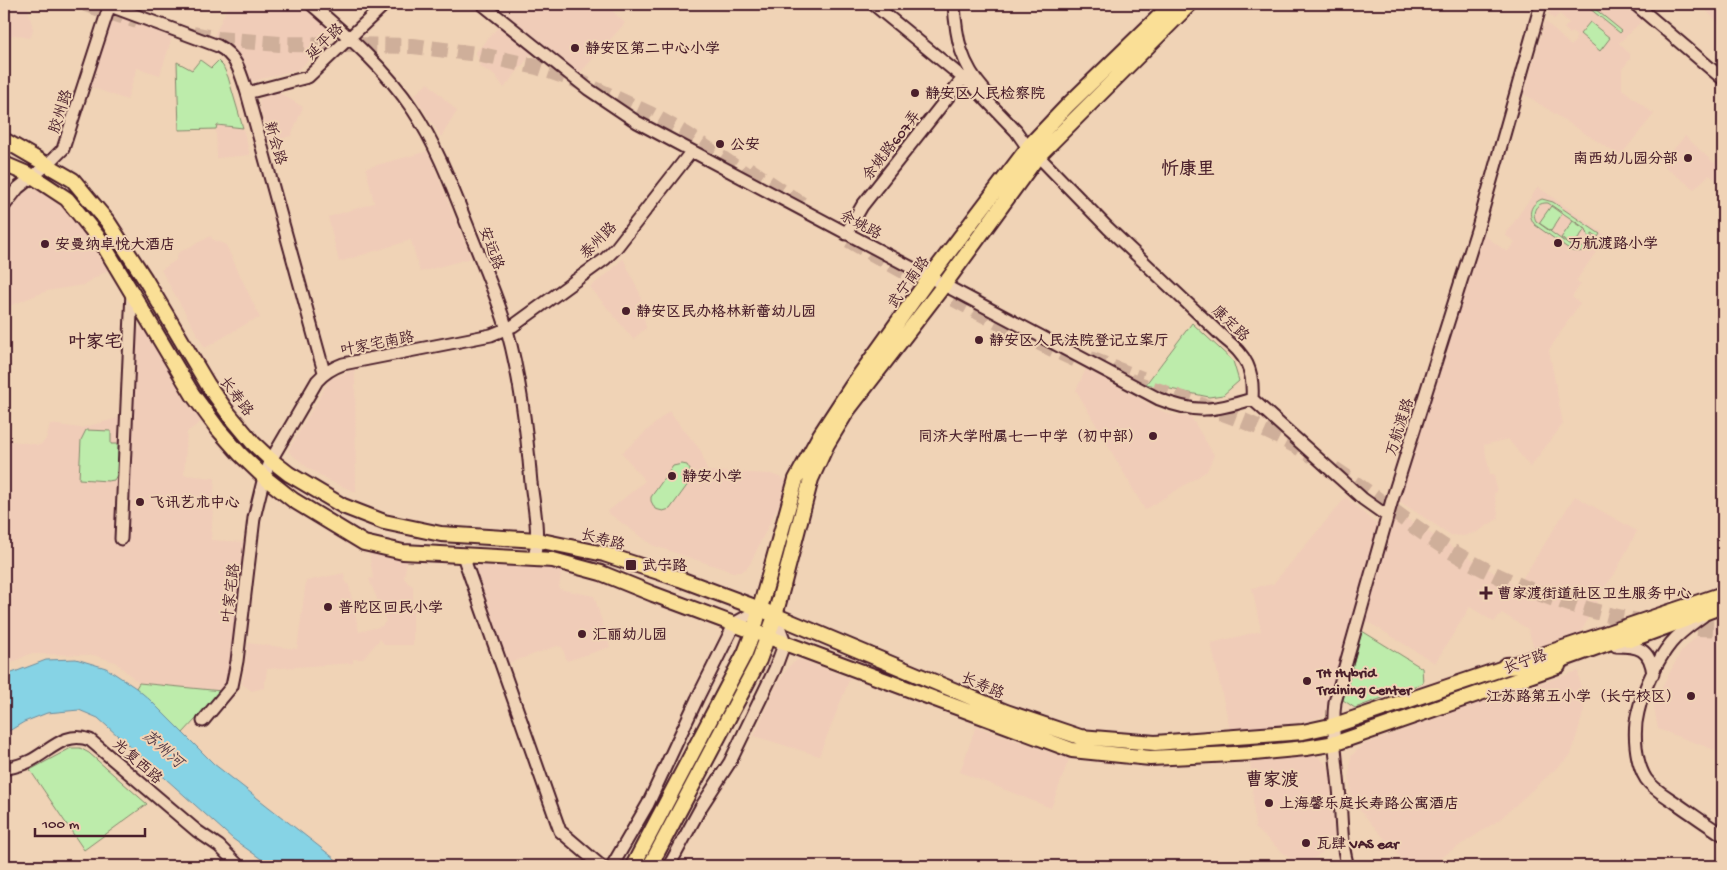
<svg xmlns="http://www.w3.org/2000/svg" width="1727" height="870" font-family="'Gochi Hand','LXGW WenKai TC',sans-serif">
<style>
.built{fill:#f0ccb8}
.green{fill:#bdecab;stroke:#84866b;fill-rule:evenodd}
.water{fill:#86d3e5;stroke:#6e8b9b}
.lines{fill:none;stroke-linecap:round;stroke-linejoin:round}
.highway-tunnel{stroke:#cfaf9a;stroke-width:16;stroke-dasharray:16 8;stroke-linecap:butt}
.minor-casing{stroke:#4a1f2b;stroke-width:15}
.major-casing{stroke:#4a1f2b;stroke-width:18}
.highway-casing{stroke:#4a1f2b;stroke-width:20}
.minor{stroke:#f0d3b6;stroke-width:11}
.major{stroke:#fadf96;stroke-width:14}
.highway{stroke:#fadf96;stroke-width:16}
.poi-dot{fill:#4a1f2b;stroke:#f0d3b6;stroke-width:2}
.labels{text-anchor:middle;stroke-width:4;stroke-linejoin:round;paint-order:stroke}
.street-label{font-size:15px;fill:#4a1f2b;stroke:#f0d3b6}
.poi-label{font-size:15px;font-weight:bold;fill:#4a1f2b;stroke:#f0d3b6;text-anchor:start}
.water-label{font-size:16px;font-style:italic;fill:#533a47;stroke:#f0d3b6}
.quarter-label{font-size:18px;font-weight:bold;fill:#4a1f2b;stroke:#f0d3b6}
</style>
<rect width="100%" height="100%" fill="#f0d3b6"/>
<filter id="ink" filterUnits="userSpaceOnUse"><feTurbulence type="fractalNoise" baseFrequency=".02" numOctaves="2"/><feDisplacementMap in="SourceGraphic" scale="10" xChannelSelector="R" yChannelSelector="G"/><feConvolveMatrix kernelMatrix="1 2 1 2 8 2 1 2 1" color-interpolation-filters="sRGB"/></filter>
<g filter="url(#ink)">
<path class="built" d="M4,4H27L33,29L31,37L28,38L15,35L4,39Z
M229,4H306L333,28V36L331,41L299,69L250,82L240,57L231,47L214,36Z
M506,4H605L625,23L580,73L500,11Z
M1558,4H1624L1643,20L1619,43L1630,54V59L1622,69V89L1654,114L1620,156L1524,94L1545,21L1571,46L1576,40L1575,39L1577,37L1573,32L1570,34L1564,28L1569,23L1560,14L1554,19L1548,13Z
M1700,4H1723V28Z
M125,15L173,34L160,75L137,68L127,100L88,86L108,26L116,18Z
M500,25L533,52L504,88L495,75L480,67L476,52Z
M428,83L457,111L441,137L414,95Z
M276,91L303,107L291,136L269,142L259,104L260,99L263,95Z
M217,125L243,128L250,155L217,158L216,129Z
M1685,136L1714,163L1723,153V177L1719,182L1709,175L1694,189L1661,164Z
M428,151L471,258L420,272L411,240L339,262L328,217L374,203L366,168Z
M1538,187L1607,236L1576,281L1581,284L1572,297L1580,303L1549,350L1563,424L1530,467L1508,439L1484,445L1490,474H1494L1497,492L1494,493L1499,518L1477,532L1463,536L1451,535L1399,501L1483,234L1507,252L1515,242L1505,235Z
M38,190L54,199L69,213L83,231L108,270L83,285L47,291L4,308V219L24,191Z
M211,236L212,239L226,245L260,318L251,321L205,348L161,270L176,260L178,253Z
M623,258L640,294L646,328L633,339L590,287L611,271Z
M133,327L146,328L182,394L202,421L187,432L184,475L215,478L211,540L247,542L234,657L229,682L222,691L139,683L115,662L93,655L29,654L4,667V459L5,440L40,445L46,439L50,424L81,428L122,417Z
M355,369L356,492L332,482L308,468L288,451L330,379Z
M1086,369L1168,414L1191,417L1214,455L1207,471L1145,510L1076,390Z
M669,411L701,451L707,471L771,474L790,481L750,564L746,569L740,572H733L652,545L607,512L645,481L622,453Z
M1575,496L1637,531L1614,575L1606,585L1581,632L1534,648L1528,629L1502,613L1494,622L1470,607L1435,663L1365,620L1396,512L1517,587Z
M1346,497L1378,526L1324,716L1305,722L1230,730L1211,643L1261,631L1252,588L1273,584Z
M369,551L407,561L404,578L408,583L413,586V645H385L380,639L363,659H353V663L267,669L264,688L252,691L242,684L248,643L297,649L306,581L344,573L345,580L349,586L359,632L382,626L386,621L369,579L373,578Z
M476,562L562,567L559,589L594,596L610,647L567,661L562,647L557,646L507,664L473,567Z
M1723,621V753L1658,729L1654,707L1663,685L1681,652L1704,629Z
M799,659L850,678L819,756L754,736L777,684L790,665Z
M1578,671L1584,710L1571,755L1499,820L1428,866H1408L1352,801L1349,775L1351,756L1362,745L1458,710Z
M976,726L1069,759L1051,808L960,772Z
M1314,753L1325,763L1330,771L1335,843L1303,866H1298L1255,828L1250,759Z"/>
<path class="green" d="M1584,4H1589L1622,31L1620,33Z
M1590,22L1610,38L1600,51L1580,34Z
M200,60L211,68L218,61L223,66L228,77L243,128L217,125L216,129L179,130L177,62L192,70Z
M1542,199L1553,202L1600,234L1598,237L1592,234C1593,247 1585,254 1572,251L1535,225C1527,215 1530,204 1542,199ZM1548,203L1586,229L1589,238L1585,246L1577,249L1573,248L1536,221C1531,211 1537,202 1548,203Z
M1551,206L1562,214L1551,231L1539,223Z
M1573,221L1585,229L1573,246L1561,238Z
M1192,323L1233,361L1239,381L1223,395L1209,397L1146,384Z
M86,430L111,431V444H121L120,470L114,480L108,481L79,479L81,440Z
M682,464L687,465L690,470L691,480L670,509L663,511L655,509L651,501V497L673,466Z
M1362,631L1422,668L1423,683L1355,708L1343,700Z
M139,683L222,691L183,733L136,688Z
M71,748H80L89,753L147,804L84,850L30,770Z"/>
<path class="water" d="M76,659L106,668L136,688L149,699L214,764L344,866H271L233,839L98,718L79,710L47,713L24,722L4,734V676L46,660Z"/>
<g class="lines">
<path class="highway-tunnel" d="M85,4L137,21
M193,34L218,39L280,44L413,46L477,54L537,67L573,79L650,114L687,135L754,180
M748,169L807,208
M849,240C924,283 1000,326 1079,361
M1090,359L1142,379
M1130,381C1193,403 1256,420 1313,456
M1334,469C1372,494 1407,523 1446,548C1509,586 1577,611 1649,623
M1673,627L1723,629"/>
<defs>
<path id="minor" d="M105,4L218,46C237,56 241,74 247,93L324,372
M311,4C348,36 386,69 413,110C437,146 452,187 468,227C481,261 497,295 507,330C521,380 527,432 531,483C534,508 540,534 534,559
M482,4L588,89L637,122L1159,399C1196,414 1214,411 1252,399
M873,4L973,86L1016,131L1028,148L1038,156L1108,228L1224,338C1246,355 1254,370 1252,399
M954,4C956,39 961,64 985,91
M1635,4L1723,79
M247,93L308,77L385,4
M4,206L18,188L47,165L63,149L110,4
M846,234L862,206L963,78
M1252,399L1363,499L1387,516
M121,539L132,291
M463,556L560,831L601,866
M1703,616C1692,624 1680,632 1671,643C1657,660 1643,690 1638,712C1633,731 1635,762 1646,779C1653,789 1666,796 1676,803C1692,814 1707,825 1723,835
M1616,646C1638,646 1650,648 1653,674
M203,721L232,686L237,661L254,518L264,477L271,460L317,381C325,372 332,368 343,364L491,335L513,326L524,318L605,259L616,248L691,152
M4,769C13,767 22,765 30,761C50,751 66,730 90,740L197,831L219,846L239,866
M612,866L648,804L697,699L735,623L760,609
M669,866L701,807L730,762L775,669L785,642L775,616
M1348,866C1341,846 1342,822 1340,800C1338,769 1331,733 1335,702L1392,500L1478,227L1541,4"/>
<path id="major" d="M4,140L73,180L108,222L145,279L208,385L228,413L253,443L271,460L289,474L343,506L384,522L441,534L537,540L604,554L680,579L760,609L1006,712L1080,737L1155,743L1303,732L1335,725L1723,594
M4,164L32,176L67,199L101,241L193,395L218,429L240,454L264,477L293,500L364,543L403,552L553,560L601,573L653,594L1072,750L1150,758L1254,753L1306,748L1336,743L1558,666
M1630,640L1723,606
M633,866L745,653L754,630L796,479L820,435L852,386L930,277L1030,145L1068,105L1172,4
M650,866L759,660L775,616L811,479L827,444L847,411L944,285L1038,156L1190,4"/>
<path id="highway" d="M1506,666L1544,664L1564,658L1641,630"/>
</defs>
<use href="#minor" class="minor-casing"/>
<use href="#major" class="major-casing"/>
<use href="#highway" class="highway-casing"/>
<use href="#minor" class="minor"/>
<use href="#major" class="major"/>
<use href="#highway" class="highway"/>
</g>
</g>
<g class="poi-dot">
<circle cx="575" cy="48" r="5"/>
<circle cx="915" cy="93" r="5"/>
<circle cx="720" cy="144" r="5"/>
<circle cx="1688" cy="158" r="5"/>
<circle cx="1558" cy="243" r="5"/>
<circle cx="45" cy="244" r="5"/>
<circle cx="626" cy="311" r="5"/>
<circle cx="979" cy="340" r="5"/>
<circle cx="1153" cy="436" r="5"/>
<circle cx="672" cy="476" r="5"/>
<circle cx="140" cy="502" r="5"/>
<rect x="625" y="559" width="12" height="12" rx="2.5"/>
<path d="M1483.5 585.5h5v5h5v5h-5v5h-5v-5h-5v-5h5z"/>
<circle cx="328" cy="607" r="5"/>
<circle cx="582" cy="634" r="5"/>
<circle cx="1307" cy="681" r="5"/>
<circle cx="1691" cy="696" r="5"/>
<circle cx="1269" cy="803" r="5"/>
<circle cx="1306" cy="843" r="5"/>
</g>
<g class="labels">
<g class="street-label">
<text transform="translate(324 41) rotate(-43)" y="5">延平路</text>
<text transform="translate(60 111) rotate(-72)" y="5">胶州路</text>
<text transform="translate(276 143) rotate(74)" y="5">新会路</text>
<text transform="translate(891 145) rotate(-52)" y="5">余姚路607弄</text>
<text transform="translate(861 224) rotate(28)" y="5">余姚路</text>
<text transform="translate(598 240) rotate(-45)" y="5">泰州路</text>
<text transform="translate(492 248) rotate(69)" y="5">安远路</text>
<text transform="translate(908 282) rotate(-54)" y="5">武宁南路</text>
<text transform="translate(1231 323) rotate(43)" y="5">康定路</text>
<text transform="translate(377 343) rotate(-11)" y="5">叶家宅南路</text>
<text transform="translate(237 396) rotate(53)" y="5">长寿路</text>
<text transform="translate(1399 427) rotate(-72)" y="5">万航渡路</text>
<text transform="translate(603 539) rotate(15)" y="5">长寿路</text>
<text transform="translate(230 593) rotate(-83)" y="5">叶家宅路</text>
<text transform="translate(1525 661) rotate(-20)" y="5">长宁路</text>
<text transform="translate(983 685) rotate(23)" y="5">长寿路</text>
<text transform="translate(138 761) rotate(41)" y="5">光复西路</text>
</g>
<g class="poi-label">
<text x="585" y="53">静安区第二中心小学</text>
<text x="925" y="98">静安区人民检察院</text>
<text x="730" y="149">公安</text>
<text x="1678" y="163" text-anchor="end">南西幼儿园分部</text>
<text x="1568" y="248">万航渡路小学</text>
<text x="55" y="249">安曼纳卓悦大酒店</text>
<text x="636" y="316">静安区民办格林新蕾幼儿园</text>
<text x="989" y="345">静安区人民法院登记立案厅</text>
<text x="1143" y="441" text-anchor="end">同济大学附属七一中学（初中部）</text>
<text x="682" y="481">静安小学</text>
<text x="150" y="507">飞讯艺术中心</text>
<text x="642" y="570">武宁路</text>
<text x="1497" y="598">曹家渡街道社区卫生服务中心</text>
<text x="338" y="612">普陀区回民小学</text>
<text x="592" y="639">汇丽幼儿园</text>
<text x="1317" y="677">TH Hybrid<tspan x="1317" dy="17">Training Center</tspan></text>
<text x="1681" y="701" text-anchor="end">江苏路第五小学（长宁校区）</text>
<text x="1279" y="808">上海馨乐庭长寿路公寓酒店</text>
<text x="1316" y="848">瓦肆 VAS ear</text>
</g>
<g class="water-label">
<text transform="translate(164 748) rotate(41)" y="6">苏州河</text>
</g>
<g class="quarter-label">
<text x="1188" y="174">忻康里</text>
<text x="95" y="347">叶家宅</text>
<text x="1272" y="785">曹家渡</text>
</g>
</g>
<rect width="1727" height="870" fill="none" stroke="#f0d3b6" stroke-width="20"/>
<rect x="10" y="10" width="1707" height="850" fill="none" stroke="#4a1f2b" stroke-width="2" filter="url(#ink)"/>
<path d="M35 828v8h110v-8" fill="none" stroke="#4a1f2b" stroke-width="2.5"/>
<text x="42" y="828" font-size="15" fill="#4a1f2b" stroke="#f0d3b6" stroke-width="4" paint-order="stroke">100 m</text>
</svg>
